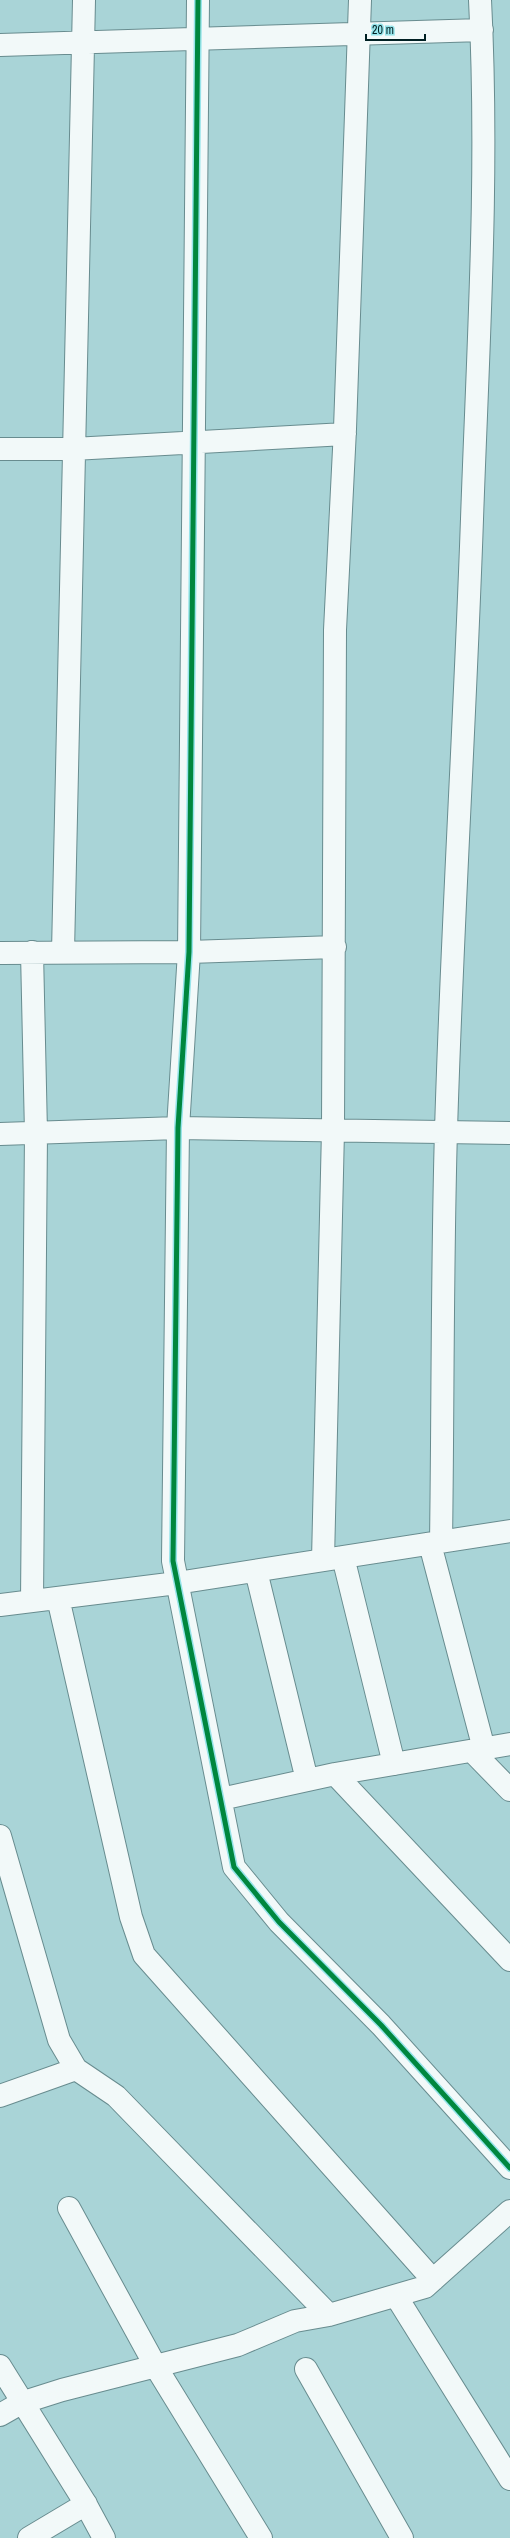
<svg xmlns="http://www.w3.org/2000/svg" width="510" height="2538" font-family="'Archivo Narrow',sans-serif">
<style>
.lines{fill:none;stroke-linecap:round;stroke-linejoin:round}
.minor-casing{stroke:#688c8f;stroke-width:24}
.minor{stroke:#f2f9f9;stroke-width:22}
.cycleway-casing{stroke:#96e4ea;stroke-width:8}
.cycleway{stroke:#00873e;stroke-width:5}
</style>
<rect width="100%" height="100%" fill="#a9d4d7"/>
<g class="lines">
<defs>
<path id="minor" d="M198,0L189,952L178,1128L173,1561L234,1867L279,1922L381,2025L510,2168
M0,45L482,30
M0,449H73L345,434
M32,952L36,1133L32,1601
M63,952L84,0
M0,953L189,952L335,947
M0,1134L178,1128L510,1133
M441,1542C443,1405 442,1268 446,1131C452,927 465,723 472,519C478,346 489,173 480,0
M430,1544L484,1749
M343,1557L394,1764
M323,1560L333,1130L335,630L345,429L360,0
M256,1571L307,1780
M58,1598L131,1917L144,1955L433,2280
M0,1605L177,1583L510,1531
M472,1751L510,1790
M335,1774L510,1960
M221,1799L335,1774L510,1744
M0,1836L59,2040L76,2069L116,2096L329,2315
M0,2096L76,2069
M69,2208L156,2367L261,2538
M396,2296L510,2479
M0,2366L84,2501L104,2538
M306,2369L402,2538
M0,2415L21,2403L62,2390L238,2345L295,2321L329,2315L425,2287L510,2211
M29,2538L86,2504"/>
</defs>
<use href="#minor" class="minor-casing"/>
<use href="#minor" class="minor"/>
<defs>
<path id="cycleway" d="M198,0L189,952L178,1128L173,1561L234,1867L279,1922L381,2025L510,2168"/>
</defs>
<use href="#cycleway" class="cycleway-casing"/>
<use href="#cycleway" class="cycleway"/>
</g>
<path d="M366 34v6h59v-6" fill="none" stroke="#002023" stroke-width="2"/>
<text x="372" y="34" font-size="12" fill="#002023" stroke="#96e4ea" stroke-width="3" paint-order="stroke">20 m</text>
</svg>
